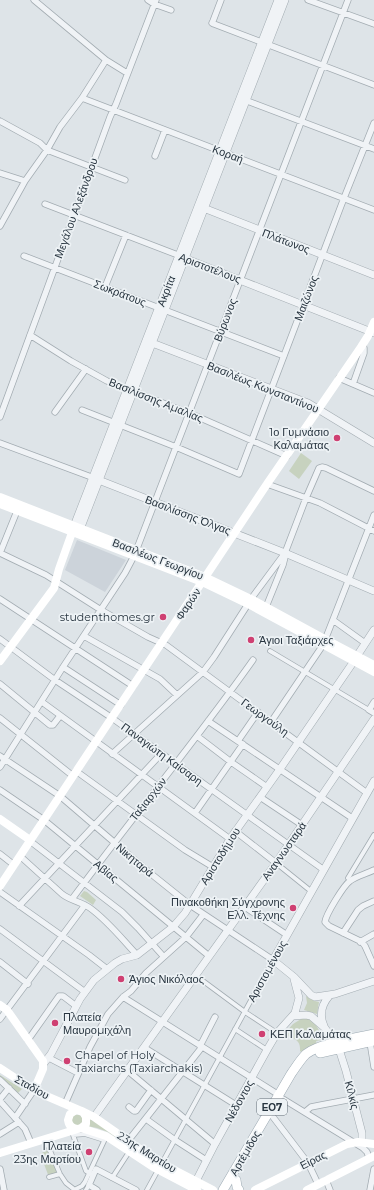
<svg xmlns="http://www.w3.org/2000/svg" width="374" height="1190" font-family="Montserrat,sans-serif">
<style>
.built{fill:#ccd3da}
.green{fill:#c7d2bf}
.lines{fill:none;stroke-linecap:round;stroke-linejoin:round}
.pedestrian-casing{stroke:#a3acb2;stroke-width:5.5}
.minor-casing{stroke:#a3acb2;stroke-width:7}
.tertiary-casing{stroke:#a3acb2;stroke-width:8}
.primary-casing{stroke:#9daab3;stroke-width:10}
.pedestrian{stroke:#f0f3f6;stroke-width:4}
.minor{stroke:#f0f3f6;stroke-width:5.5}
.tertiary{stroke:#f0f3f6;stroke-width:7}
.secondary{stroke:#fff;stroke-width:8}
.primary{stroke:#fff;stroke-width:9}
.poi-dot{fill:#cf4072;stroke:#edf2f5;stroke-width:1.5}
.labels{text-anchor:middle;stroke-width:3.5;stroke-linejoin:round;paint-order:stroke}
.shield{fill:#edf2f5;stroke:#626d76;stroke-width:1}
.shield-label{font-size:10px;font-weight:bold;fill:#27343f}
.street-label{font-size:11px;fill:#27343f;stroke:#edf2f5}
.poi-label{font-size:11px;fill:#27343f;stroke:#edf2f5;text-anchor:start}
</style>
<rect width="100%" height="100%" fill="#dee4e8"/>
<path class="built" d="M77,540L126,560L105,592L65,570Z"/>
<path class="green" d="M301,453L312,461L299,479L289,471Z
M84,891L87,892L96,900L93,905L80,896Z
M306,996L315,1001L319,1002L317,1014L304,1010L307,1003Z
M301,1019C304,1019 306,1018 309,1019C315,1021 322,1033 321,1040L316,1041L317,1044L306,1048L301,1052L300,1051C301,1038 292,1039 284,1034L293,1024Z
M0,1075L22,1089L18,1093L0,1078Z
M71.5 1120a5.5 5.5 0 1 1 11 0a5.5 5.5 0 1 1-11 0Z
M89,1119H91L151,1159L140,1154L108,1132L97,1128L87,1126Z
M49,1149L60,1174L49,1177L40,1154Z"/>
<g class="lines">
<defs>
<path id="pedestrian" d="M270,651L369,710
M276,863L312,892
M348,878L374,835
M195,975L245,1012L277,1033
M235,1029L267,1050
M45,1139L60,1174L66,1183L75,1190
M162,1163L273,960
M93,1175L86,1171L73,1135L85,1134L104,1140
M49,1177L60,1174
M112,1178L129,1152
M74,1190L82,1186L85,1182L105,1139
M86,1190L89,1185
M147,1190L158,1170"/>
<path id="minor" d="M34,0L106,60L127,73
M148,0L154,4L171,10
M221,0L213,21L212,23L214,24L374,85
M308,0L374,24
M82,98L374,210
M242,99L374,149
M0,121L40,143L47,150L125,180
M155,156L165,130
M0,173L25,181
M45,204L183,257
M0,226L25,181L47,150L60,127L82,98L106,60
M24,256L284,356
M105,287L126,235
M30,335L71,361L107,381L196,416L287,456
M339,378L374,393
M353,384L364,353V348L363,345
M82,410L176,447L239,474L344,198L374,123
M55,412L86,369
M0,417L110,117L116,104L156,0
M0,443L94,478
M267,484L320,503L374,531
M136,551L348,0
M0,553L46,575L101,610L148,637L166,645L367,793
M0,553L17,511
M0,599L133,686
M251,599L285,553L306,498L319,468L322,467L326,468L374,491
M266,607L283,565L285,557V553
M333,620L365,643
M84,636L160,679L177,695
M0,639L55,680L112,718L324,870
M325,640L374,515
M63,667L121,705
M0,684L50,725H53L60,716
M42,702L230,839
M374,702L369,710L374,713
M0,718L73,776
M208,721L352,818
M271,722L323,645
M197,736L231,762L267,787
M238,741L258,712
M112,754L203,672L214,657L248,604
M0,756L60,796L150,873L190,905L273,960
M0,767L63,667L125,573L134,556
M76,771L185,850L213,867
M0,790L44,820L209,956
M260,797L302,825
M195,813L243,744
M235,831L276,863
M30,841L122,912L138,928L163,956
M0,854L14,865
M20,856L62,894C71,901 82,902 90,908C108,921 122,939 137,955
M374,870C366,874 357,876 350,881C344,885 326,914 325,922L329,926L362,942L365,946L374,966
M0,892L89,955L107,969
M72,899C131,819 195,742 253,660
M19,906L161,754
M245,907L287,935
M0,929L85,992
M343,933L358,910L363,906L374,901
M360,942L374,934
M0,962L28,984
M123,997L279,1095
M0,1019L85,905
M28,1040L59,996H63L76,1006
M370,1042L374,1067
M200,1046L215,1017
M145,1048L236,1105
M49,1058L78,1073
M128,1071L215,1144
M0,1080L25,1104
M0,1099L9,1088
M283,1099L363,1148L367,1152L369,1158
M0,1101L25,1129L31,1143
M65,1104L90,1047L108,1014L123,997L131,991L146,973L186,937L203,915
M129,1107L134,1111H136L151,1090
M305,1112L311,1107L321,1105L374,1095
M273,1117L308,1163L318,1184
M15,1118L34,1090
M146,1119L175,1140L206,1160
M0,1134L19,1122
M128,1141L202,1047
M0,1169L4,1190
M326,1180L330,1190
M97,1190L89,1185L96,1169L136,1190
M370,1190L374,1169"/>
<path id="tertiary" d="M201,207L374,275
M184,258L374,333
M147,341L308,403L374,443
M96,479L285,553L374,591
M74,526L278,0
M79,532L285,0
M357,656L374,630
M374,781L273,960L294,977L311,995L315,997L335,994L374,981
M293,1016L306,1015L311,1016L325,1028L336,1043L339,1049L346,1071L362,1133V1143
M324,1026C319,1015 321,1005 330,995
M44,1063L51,1054L80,999L94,980L115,963L122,959L137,955L173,927L185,913L230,839L280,769L354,661
M94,1117L276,863L374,719
M194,1185L215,1144L267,1050L277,1033L295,1013L299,998L294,979"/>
<path id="primary" d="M320,1053L374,1041
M236,1180L237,1187L239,1190
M223,1190L291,1074C296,1067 300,1060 306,1054C320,1043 356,1038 374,1034"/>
</defs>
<use href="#pedestrian" class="pedestrian-casing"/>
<use href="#minor" class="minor-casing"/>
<use href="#tertiary" class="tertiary-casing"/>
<use href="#primary" class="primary-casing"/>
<use href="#pedestrian" class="pedestrian"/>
<use href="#minor" class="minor"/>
<use href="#tertiary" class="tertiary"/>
<path class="secondary" d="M0,497L205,577L251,599L321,637L374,665
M0,504L202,582L252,606L374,672
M0,661L54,588L59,569L74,527
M0,819L30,840
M0,886L267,484L361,347L368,336L374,322
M0,1005L7,1010L43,1061V1069L34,1090
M0,1068L26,1085L44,1095L79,1110
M82,1111L94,1117L157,1161L213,1190
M81,1128L106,1136L153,1167L197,1190
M0,1153L81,1128L86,1124V1117L83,1112L76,1110L70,1114L68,1120C69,1126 72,1129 78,1129
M255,1190L347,1144L358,1142L374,1144
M307,1190L374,1156"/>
<use href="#primary" class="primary"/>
</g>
<g class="poi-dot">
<circle cx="337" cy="438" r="4"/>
<circle cx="163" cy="617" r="4"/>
<circle cx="251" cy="640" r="4"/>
<circle cx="293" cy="908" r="4"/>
<circle cx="121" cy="979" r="4"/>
<circle cx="55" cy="1023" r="4"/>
<circle cx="262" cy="1034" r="4"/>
<circle cx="67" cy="1061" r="4"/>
<circle cx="89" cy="1152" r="4"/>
</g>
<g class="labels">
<rect class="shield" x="257" y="1099" width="30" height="16" rx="3"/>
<g class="shield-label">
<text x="272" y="1111">ΕΟ7</text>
</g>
<g class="street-label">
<text transform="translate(228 154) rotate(21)" y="4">Κοραή</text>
<text transform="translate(76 208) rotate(-70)" y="4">Μεγάλου Αλεξάνδρου</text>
<text transform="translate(286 241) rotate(21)" y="4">Πλάτωνος</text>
<text transform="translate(210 268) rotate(21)" y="4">Αριστοτέλους</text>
<text transform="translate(166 291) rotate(-69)" y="4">Ακρίτα</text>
<text transform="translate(120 293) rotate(21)" y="4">Σωκράτους</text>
<text transform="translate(306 298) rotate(-69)" y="4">Μαιζώνος</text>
<text transform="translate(225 320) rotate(-69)" y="4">Βύρωνος</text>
<text transform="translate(263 387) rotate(22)" y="4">Βασιλέως Κωνσταντίνου</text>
<text transform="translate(156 400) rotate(22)" y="4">Βασιλίσσης Αμαλίας</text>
<text transform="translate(188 515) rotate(21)" y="4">Βασιλίσσης Όλγας</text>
<text transform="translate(158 559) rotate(21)" y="4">Βασιλέως Γεωργίου</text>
<text transform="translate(188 604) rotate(-56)" y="4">Φαρών</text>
<text transform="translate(265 717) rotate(36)" y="4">Γεωργούλη</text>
<text transform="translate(162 754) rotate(36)" y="4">Παναγιώτη Καίσαρη</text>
<text transform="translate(148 799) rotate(-52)" y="4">Ταξιαρχών</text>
<text transform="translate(284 851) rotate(-55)" y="4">Αναγνωσταρά</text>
<text transform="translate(220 856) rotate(-58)" y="4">Αριστοδήμου</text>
<text transform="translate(135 860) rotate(40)" y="4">Νικηταρά</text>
<text transform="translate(106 871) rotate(39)" y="4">Αβίας</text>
<text transform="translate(267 971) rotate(-61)" y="4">Αριστομένους</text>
<text transform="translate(32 1087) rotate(29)" y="4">Σταδίου</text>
<text transform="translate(352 1095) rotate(76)" y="4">Κιλκίς</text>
<text transform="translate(239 1101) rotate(-61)" y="4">Νέδοντος</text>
<text transform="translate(147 1152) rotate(32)" y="4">23ης Μαρτίου</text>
<text transform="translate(245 1153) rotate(-60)" y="4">Αρτέμιδος</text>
<text transform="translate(313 1160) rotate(-27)" y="4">Είρας</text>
</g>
<g class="poi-label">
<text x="329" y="436" text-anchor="end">1ο Γυμνάσιο<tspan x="329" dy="13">Καλαμάτας</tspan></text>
<text x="155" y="621" text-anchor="end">studenthomes.gr</text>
<text x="259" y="644">Άγιοι Ταξιάρχες</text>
<text x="285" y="906" text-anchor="end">Πινακοθήκη Σύγχρονης<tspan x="285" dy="13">Ελλ. Τέχνης</tspan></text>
<text x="129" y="983">Άγιος Νικόλαος</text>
<text x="63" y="1021">Πλατεία<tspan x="63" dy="13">Μαυρομιχάλη</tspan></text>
<text x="270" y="1038">ΚΕΠ Καλαμάτας</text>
<text x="75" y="1059">Chapel of Holy<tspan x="75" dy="13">Taxiarchs (Taxiarchakis)</tspan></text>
<text x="81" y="1150" text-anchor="end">Πλατεία<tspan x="81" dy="13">23ης Μαρτίου</tspan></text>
</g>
</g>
</svg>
